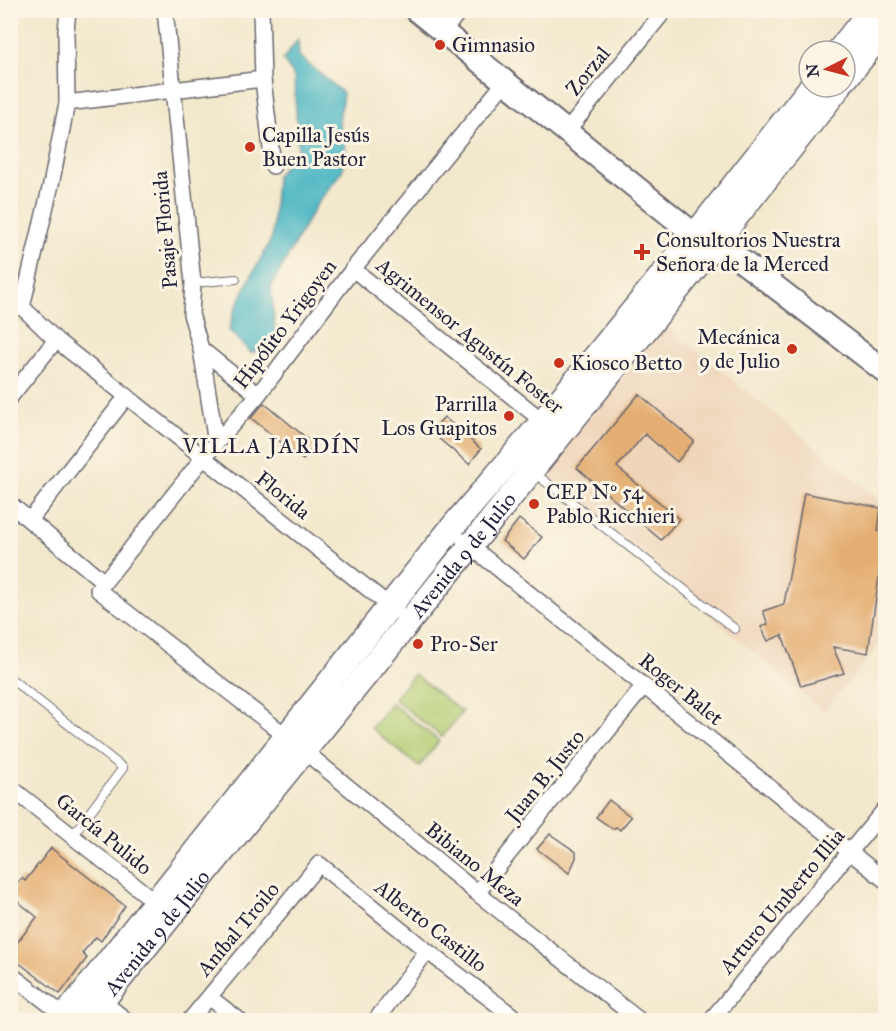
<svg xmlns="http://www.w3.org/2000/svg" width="896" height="1031" font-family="'IM FELL Great Primer',serif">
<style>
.built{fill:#efd6bb}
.green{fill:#b3cd73;stroke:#6a7857;stroke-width:1.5}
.water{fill:#48b6c3;stroke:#356c7f;stroke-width:1.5}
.building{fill:#e4ad71}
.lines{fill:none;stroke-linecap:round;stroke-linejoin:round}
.lane-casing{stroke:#6b676e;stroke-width:10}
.street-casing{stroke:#6b676e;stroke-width:18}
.secondary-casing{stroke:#6b676e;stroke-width:26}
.primary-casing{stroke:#6b676e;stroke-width:27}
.lane{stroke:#fff;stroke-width:8}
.street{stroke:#fff;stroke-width:15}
.secondary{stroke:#fff;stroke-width:22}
.primary{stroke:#fff;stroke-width:24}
.poi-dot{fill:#c8321e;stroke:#fcf5e5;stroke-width:2}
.labels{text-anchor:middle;stroke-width:6;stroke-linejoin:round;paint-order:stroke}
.poi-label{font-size:21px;fill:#22223b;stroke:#fcf5e5;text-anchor:start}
.street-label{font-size:21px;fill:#22223b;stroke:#fcf5e5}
.neighbourhood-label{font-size:22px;letter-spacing:1.5px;fill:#22223b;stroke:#fcf5e5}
</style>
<rect width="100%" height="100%" fill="#fcf5e5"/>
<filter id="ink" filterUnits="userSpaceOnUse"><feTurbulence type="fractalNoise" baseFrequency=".0167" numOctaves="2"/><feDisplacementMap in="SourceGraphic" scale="12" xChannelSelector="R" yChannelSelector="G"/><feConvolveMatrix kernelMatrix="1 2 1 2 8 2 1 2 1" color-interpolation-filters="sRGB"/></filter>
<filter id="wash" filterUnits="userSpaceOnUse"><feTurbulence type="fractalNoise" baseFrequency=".008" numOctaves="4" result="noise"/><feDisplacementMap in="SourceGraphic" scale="24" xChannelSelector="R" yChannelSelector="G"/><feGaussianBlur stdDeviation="1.35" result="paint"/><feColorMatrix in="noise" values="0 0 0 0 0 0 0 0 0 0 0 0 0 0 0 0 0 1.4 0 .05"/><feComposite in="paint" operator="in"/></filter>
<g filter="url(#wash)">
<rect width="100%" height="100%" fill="#f2e8cc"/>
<path class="built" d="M665,325L885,504V638L824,712L544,474Z"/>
<path class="green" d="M414,674L462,712L442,737L394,699Z
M391,703L439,741L419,767L371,728Z"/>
<path class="water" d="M298,39L299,56L343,93L339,122L347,155L342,171L315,207L271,287L276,342L251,353L229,330L234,312L250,278L272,238L276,176L298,150L294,76L283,60Z"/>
<g id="blocks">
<path class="building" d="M639,394L694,441L677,462L645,434L617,467L679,519L661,540L577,468Z
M264,403L315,445L303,460L251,418Z
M444,417L481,449L469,464L431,432Z
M804,493L881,508L878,531L885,532V535L868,653L833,647L844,673L801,686L782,635L768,641L761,627L768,624L763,611L784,604Z
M519,519L542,537L524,559L502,541Z
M609,800L631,817L620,830L616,827L613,829L596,817Z
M550,834L576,852V858L569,873L537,849Z
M51,848L125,906L101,941L96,937L82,953L87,958L60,994L10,956V952L37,917L10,895V892L22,878L25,881Z"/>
</g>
</g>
<g filter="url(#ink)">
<use href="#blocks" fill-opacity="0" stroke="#6b676e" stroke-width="1.5"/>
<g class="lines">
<defs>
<path id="lane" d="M193,283L236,279
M533,472L735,629
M10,678L123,768L72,836"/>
<path id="street" d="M68,10L66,31L67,103L52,180L22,307L56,340L396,611
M165,10L193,283L191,314L201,349L216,443
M261,10L263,79L273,166
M443,32L460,10
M505,82L353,269L258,395L203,458L98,590L286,736L477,893L639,1020
M67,103L263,79
M567,131L665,10
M353,269L549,426
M201,349L258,395
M10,397L56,340
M10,504L104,582
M30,520L127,396
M464,541L886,881
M10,787L162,907
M477,893L644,686
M10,974L70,1020
M96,996L126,1020
M209,997L239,1020
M190,1020L319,864L427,951L518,1020
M376,1020L427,951
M711,1020L886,808"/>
<path id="secondary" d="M416,10L695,235L717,242L886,372"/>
<g id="primary">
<path d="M839,51L871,10"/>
<path d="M845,79L886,28"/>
<path d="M62,1020L450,530L543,421L695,235L811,87"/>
<path id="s1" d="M87,1020C336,708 592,401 839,87"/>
</g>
</defs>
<use href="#lane" class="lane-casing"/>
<use href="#street" class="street-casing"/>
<use href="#secondary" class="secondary-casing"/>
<use href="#primary" class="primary-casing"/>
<use href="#lane" class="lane"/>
<use href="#street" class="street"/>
<use href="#secondary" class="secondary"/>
<use href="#primary" class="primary"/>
</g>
</g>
<g class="poi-dot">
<circle cx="440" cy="45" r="6"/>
<circle cx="250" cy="147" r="6"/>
<path d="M639 243h6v6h6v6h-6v6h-6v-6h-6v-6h6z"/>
<circle cx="792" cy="349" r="6"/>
<circle cx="559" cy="363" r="6"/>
<circle cx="509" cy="416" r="6"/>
<circle cx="534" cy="504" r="6"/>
<circle cx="418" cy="644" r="6"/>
</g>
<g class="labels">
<g class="poi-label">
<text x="452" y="52">Gimnasio</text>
<text x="262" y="142">Capilla Jesús<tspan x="262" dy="24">Buen Pastor</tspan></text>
<text x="656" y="247">Consultorios Nuestra<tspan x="656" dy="24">Señora de la Merced</tspan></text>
<text x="780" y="344" text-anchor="end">Mecánica<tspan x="780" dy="24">9 de Julio</tspan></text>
<text x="571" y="370">Kiosco Betto</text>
<text x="497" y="411" text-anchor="end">Parrilla<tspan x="497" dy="24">Los Guapitos</tspan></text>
<text x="546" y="499">CEP Nº 54<tspan x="546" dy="24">Pablo Ricchieri</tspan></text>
<text x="430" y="651">Pro-Ser</text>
</g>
<g class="street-label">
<text transform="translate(588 71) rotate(-51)" y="7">Zorzal</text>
<text transform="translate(165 230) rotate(-95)" y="7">Pasaje Florida</text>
<text transform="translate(285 324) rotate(-53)" y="7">Hipólito Yrigoyen</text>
<text transform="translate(470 336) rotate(39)" y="7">Agrimensor Agustín Foster</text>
<text transform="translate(283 495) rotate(39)" y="7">Florida</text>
<text dy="7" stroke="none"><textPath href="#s1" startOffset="598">Avenida 9 de Julio</textPath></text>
<text transform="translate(681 689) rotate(39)" y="7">Roger Balet</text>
<text transform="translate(545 776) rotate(-51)" y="7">Juan B. Justo</text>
<text transform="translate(104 834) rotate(39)" y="7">García Pulido</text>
<text transform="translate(475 864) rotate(39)" y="7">Bibiano Meza</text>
<text transform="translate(782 901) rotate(-50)" y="7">Arturo Umberto Illia</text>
<text transform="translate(431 926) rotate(38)" y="7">Alberto Castillo</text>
<text transform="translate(238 929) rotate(-50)" y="7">Aníbal Troilo</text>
<text dy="7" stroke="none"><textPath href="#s1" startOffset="112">Avenida 9 de Julio</textPath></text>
</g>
<g class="neighbourhood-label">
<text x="272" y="453">VILLA JARDÍN</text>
</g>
</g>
<rect width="896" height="1031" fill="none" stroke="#fcf5e5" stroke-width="36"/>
<g transform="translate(827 69) rotate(264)"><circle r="28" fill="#fcf5e5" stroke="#a5a1a1" stroke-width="1.5"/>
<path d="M0-4.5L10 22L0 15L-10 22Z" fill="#c8321e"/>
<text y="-9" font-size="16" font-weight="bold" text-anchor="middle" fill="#22223b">N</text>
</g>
</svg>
